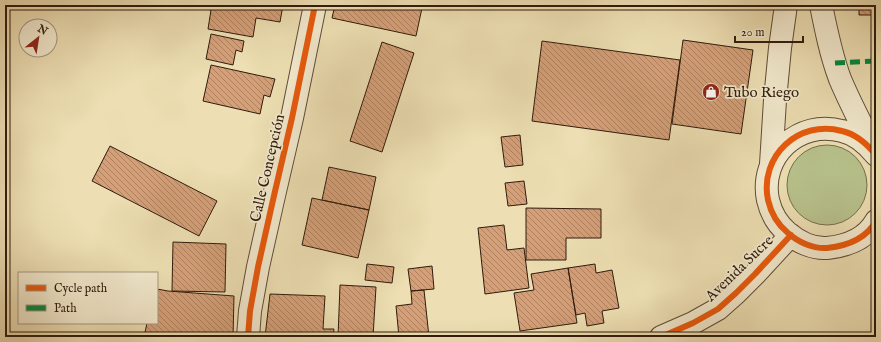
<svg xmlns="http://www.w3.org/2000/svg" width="881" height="342" font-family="'IM FELL English',serif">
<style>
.grass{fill:#b8c28c;stroke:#746e4c}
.building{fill:url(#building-back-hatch);stroke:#301b0d}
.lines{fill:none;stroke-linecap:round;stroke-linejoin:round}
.minor-casing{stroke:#5f4c36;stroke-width:24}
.minor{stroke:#f3eace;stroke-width:22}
.quiet{stroke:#00873e;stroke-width:5;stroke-dasharray:10 5;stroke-linecap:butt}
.cycleway-casing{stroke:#f3eace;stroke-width:8}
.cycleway{stroke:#e8590c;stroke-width:6}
.labels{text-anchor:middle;stroke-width:3.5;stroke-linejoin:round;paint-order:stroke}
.poi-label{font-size:15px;fill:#301b0d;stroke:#f3eace;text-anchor:start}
.street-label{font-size:15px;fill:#301b0d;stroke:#f3eace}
</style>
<defs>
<pattern id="building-back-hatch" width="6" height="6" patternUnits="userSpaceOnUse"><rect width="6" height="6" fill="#d59f77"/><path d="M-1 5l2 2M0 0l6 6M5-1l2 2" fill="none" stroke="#ad8160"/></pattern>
</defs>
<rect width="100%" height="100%" fill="#eddfb3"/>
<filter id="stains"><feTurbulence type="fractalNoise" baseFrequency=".005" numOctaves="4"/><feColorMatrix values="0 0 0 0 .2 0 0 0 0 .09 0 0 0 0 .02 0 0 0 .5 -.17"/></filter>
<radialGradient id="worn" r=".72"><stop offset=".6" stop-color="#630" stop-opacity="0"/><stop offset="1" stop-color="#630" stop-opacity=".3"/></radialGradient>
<path class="grass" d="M787 185a40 40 0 1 1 80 0a40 40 0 1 1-80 0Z"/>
<path class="building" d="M186,5H283L280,22L256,18L253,37L208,29L211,10Z
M335,5H406L422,8L416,36L332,18Z
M406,5H423L422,8Z
M859,5H876V15H859Z
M211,34L244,41L242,52L236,50L233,65L206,59Z
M683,40L753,50L741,134L672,124Z
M542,41L680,60L669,140L532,121Z
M382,42L414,53L382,152L350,141Z
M211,65L275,79L270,97L264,95L260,114L203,101Z
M520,135L523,165L505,167L501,137Z
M110,146L217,201L199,236L92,181Z
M329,167L376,177L369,210L322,200Z
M524,181L527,204L508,206L505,183Z
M312,198L369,210L358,258L302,245Z
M526,208L601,209V238H566V260H526Z
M504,225L507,250L524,248L529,288L485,294L478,228Z
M173,242L226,244L225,292L172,291Z
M367,264L394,267L392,283L365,280Z
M595,264L596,273L612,270L619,308L602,311L604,323L587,326L585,313L576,315L568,268Z
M432,266L434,289L411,291L408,269Z
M568,268L577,323L520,331L514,293L534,290L531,274Z
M340,285L376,287L373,337H338Z
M157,289L168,291L234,296L233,337H144L147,323H157Z
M424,290L429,337H399L396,306L412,304L411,291Z
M270,294L325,296L323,329H334L333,337H265Z"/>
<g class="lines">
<defs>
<path id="minor" d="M821,5C826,30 831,55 840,79C850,103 862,125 873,148
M876,155C867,144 856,134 842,131C799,119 759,156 768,200C771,213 778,225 788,233C798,242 813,249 827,248C846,246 866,239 876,221
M771,164L775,100L780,48L786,5
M248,337L250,311L258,267L273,200L292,118L315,5
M661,337L693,323L718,309L736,293L755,274L791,235"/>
</defs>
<use href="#minor" class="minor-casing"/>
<use href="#minor" class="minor"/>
<path class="quiet" d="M835,63L876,61"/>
<defs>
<path id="cycleway" d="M876,155C867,144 856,134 842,131C799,119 759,156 768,200C771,213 778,225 788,233C798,242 813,249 827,248C846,246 866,239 876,221
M248,337L250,311L258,267L273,200L292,118L315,5
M661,337L693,323L718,309L736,293L755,274L791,235"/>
</defs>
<use href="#cycleway" class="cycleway-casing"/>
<use href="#cycleway" class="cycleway"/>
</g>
<defs>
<symbol id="shop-disc" viewBox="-11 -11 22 22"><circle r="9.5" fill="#8f2418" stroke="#f3eace"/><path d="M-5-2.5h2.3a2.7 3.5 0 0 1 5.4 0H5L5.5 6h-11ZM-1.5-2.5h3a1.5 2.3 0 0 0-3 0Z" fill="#fff"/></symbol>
</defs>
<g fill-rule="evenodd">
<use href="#shop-disc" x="701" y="82" width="20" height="20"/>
</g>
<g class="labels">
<g class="poi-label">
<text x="724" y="97">Tubo Riego</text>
</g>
<g class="street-label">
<text transform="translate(267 168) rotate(-77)" y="5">Calle Concepción</text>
<text transform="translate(739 268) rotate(-44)" y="5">Avenida Sucre</text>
</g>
</g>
<rect width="881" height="342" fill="none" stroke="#eddfb3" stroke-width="20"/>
<rect x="6" y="6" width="869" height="330" fill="none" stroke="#301b0d" stroke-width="2"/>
<rect x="10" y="10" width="861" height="322" fill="none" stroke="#301b0d"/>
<rect x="18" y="272" width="140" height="52" fill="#f3eace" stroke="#a59781"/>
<rect x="26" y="285" width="20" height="6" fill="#e8590c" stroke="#a59781"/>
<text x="54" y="292" font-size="12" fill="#301b0d">Cycle path</text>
<rect x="26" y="305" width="20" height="6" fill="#00873e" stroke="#a59781"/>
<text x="54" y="312" font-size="12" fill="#301b0d">Path</text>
<g transform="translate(38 38) rotate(30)"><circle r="19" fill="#f3eace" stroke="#a59781"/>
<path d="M0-3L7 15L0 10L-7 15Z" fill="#8f2418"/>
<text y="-6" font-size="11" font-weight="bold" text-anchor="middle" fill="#301b0d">N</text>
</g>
<path d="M735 36v6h68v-6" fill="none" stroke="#301b0d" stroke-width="2"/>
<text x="741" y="36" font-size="12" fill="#301b0d" stroke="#f3eace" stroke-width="3" paint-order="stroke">20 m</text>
<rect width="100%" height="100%" filter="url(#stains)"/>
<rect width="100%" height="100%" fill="url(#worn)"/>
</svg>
